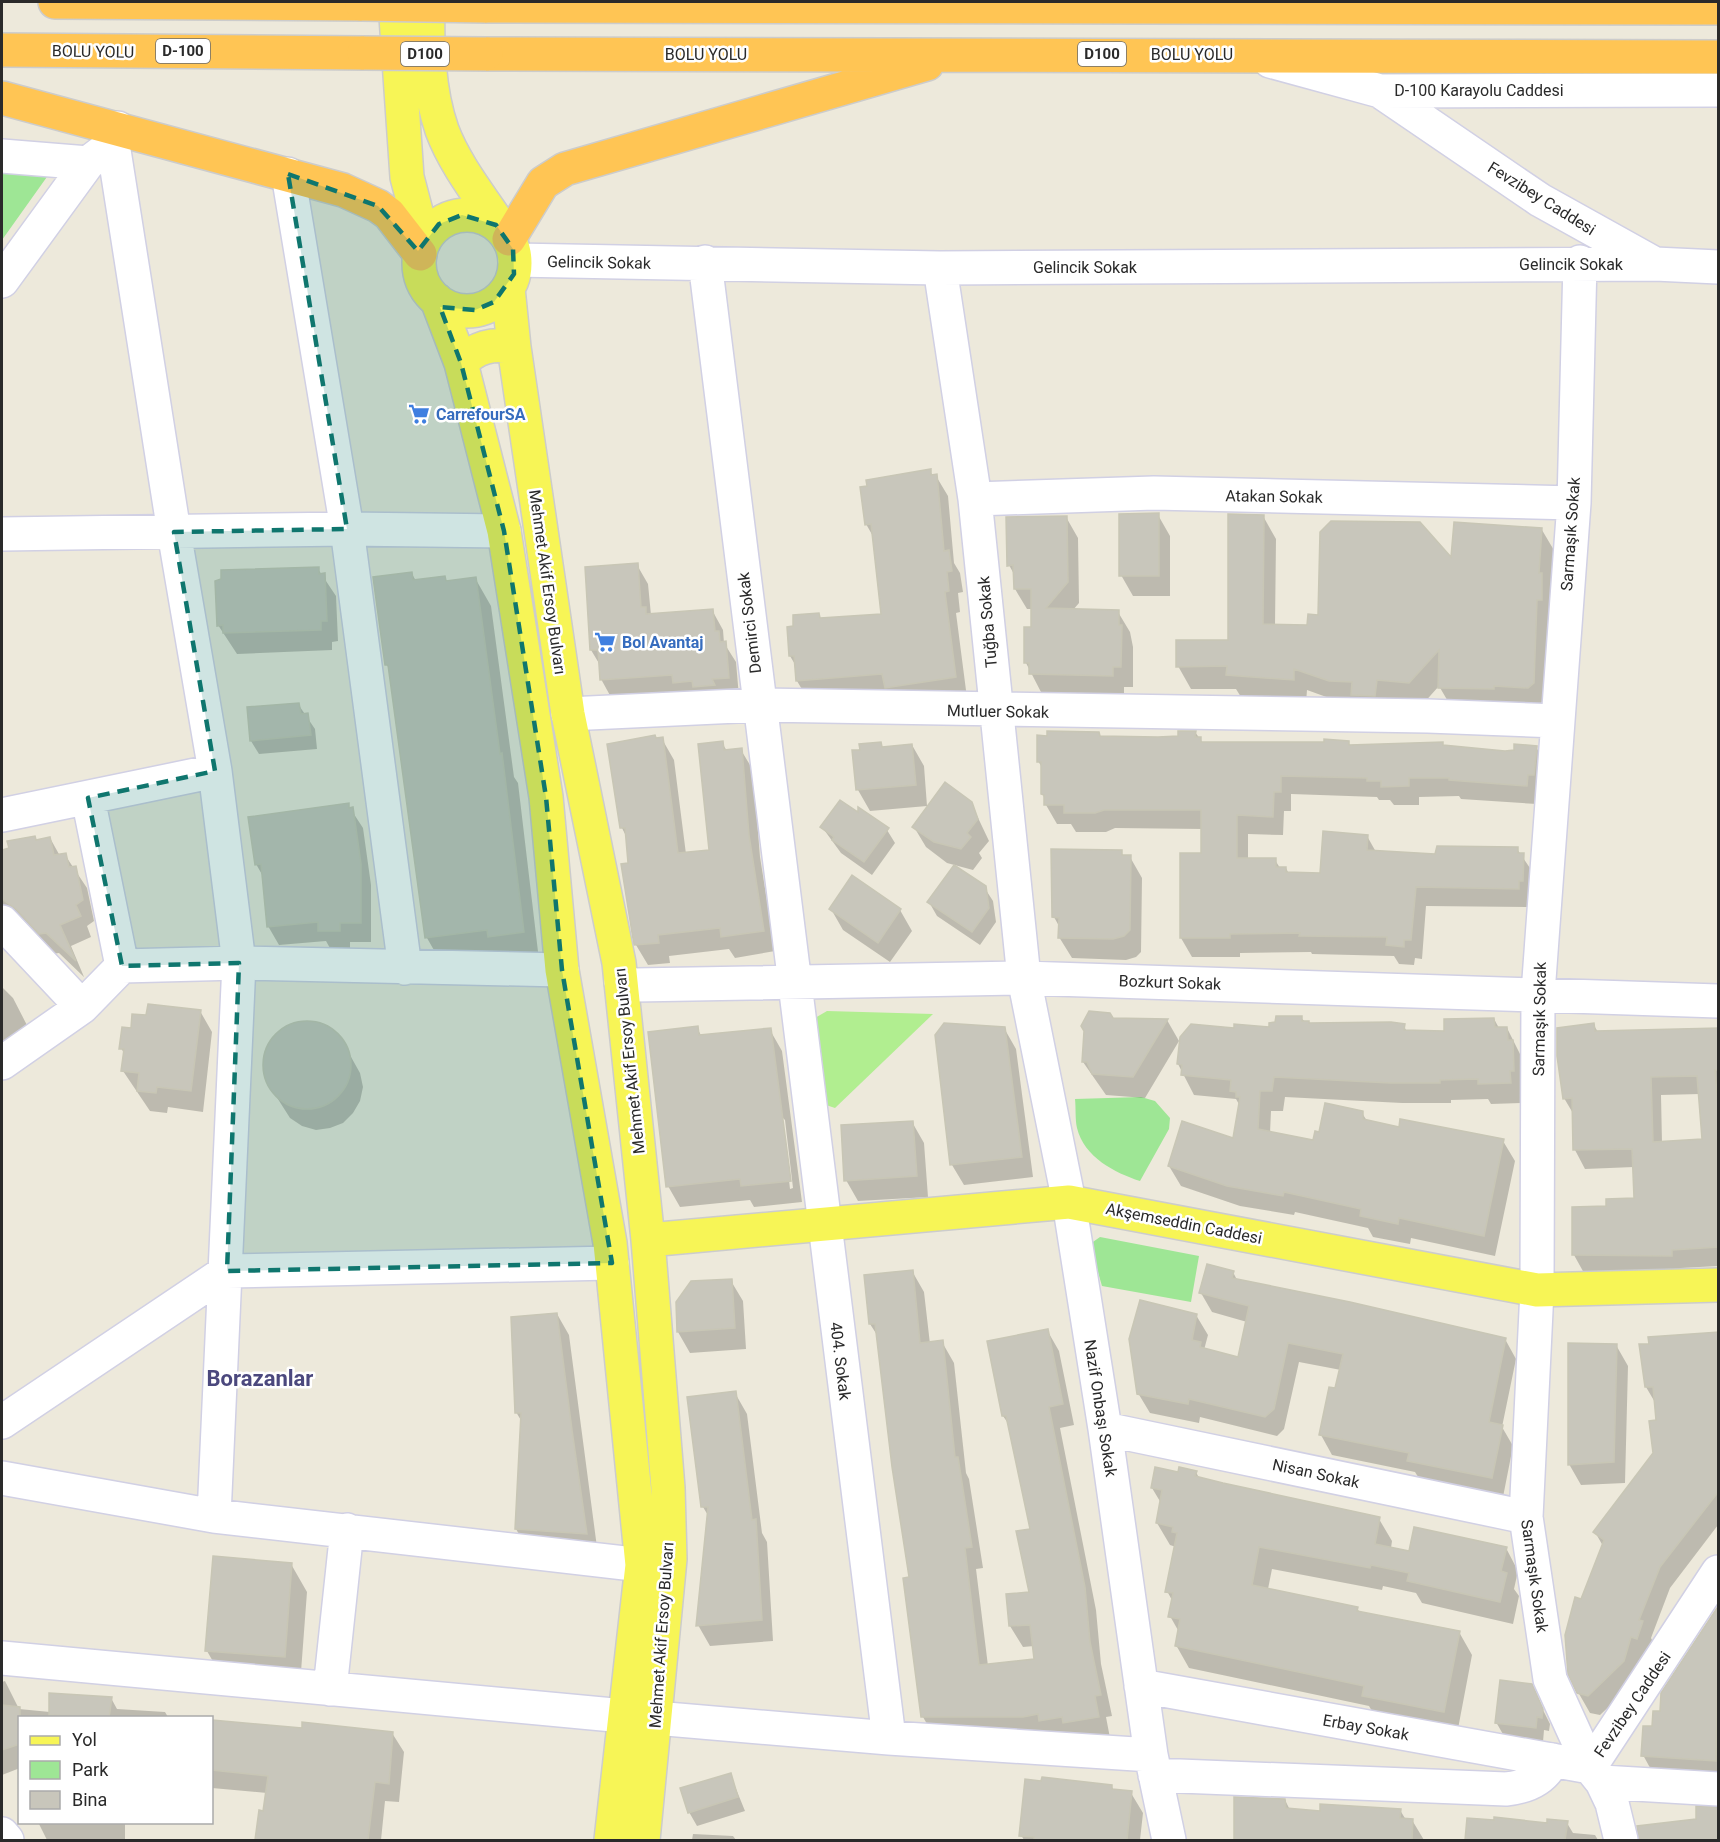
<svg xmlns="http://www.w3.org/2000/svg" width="1720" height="1842" font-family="Roboto,sans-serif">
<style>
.green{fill:#9ee695}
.pitch{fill:#b1ee90}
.shadow{fill:#0003;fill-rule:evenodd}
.building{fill:#c8c6bb;stroke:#c8c6b5;stroke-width:1.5;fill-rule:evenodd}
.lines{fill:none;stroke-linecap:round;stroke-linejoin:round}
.minor-casing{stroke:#d1d0e4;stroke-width:36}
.major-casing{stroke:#ccc;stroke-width:36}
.highway-casing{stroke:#ccc;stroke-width:36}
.minor{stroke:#fff;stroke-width:33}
.major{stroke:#f7f556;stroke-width:33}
.highway{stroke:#ffc554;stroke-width:33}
.highway-bridge-casing{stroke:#ccc;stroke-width:36;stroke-linecap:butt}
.highway-bridge{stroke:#ffc554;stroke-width:33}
.marked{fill:#0f766e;fill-opacity:0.2;stroke:#0f766e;stroke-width:4.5;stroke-dasharray:12 8;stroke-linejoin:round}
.labels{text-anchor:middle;stroke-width:5;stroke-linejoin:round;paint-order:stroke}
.shield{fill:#fff;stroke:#6a6a6a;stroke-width:1.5}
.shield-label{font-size:15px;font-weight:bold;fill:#2a2a2a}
.street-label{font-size:16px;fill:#2a2a2a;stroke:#fff}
.shop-label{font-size:16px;font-weight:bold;fill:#366cbe;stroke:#fff;text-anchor:start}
.district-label{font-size:22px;font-weight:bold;fill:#4b487d;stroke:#fff}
</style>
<rect width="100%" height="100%" fill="#ede9db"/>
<path class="green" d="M2,166L49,174L2,240Z
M1141,1097L1155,1101L1170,1118L1169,1129L1140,1181C1115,1173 1084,1157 1077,1128C1075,1119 1076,1108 1075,1099Z
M1100,1237L1199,1256L1191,1302L1102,1286L1090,1244Z"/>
<path class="pitch" d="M827,1011L933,1014L835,1108L826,1105L815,1018Z"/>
<path class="shadow" d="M930,471L933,476H936L948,496L954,563L960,573L963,592L958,593L960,612L956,613L967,698L809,701L797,681L796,666L790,656L818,615L821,619L882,615L874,538L866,524Z
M1158,515L1170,536V596H1133L1121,575Z
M1263,516L1276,539L1275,626L1309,627L1320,616L1452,561L1542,530L1555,552L1546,706L1453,710L1439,686L1422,705L1343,703L1307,690L1306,703L1241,697L1236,689H1191L1178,666L1229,641Z
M1066,517L1078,538L1079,603L1073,610L1118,612L1130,632L1133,647V687H1124V696L1042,694L1026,663L1033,628V609H1027L1015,589V576L1009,565Z
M637,565L648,584L651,615L712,610L723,630L724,643L736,662L739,697L612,699L601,679L600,665L591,650Z
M318,569L336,596L338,641L332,642V650L237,654L218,625L222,580Z
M412,574L416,581L444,577L447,582L475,578L491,606L514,777L518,783L539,960L443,966L427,938L391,672L387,665Z
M298,704L315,729L317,749L259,754L251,741Z
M1195,732L1203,743L1348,742L1351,747L1442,744L1444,747L1505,752L1536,747L1547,766L1537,804L1461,799L1459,796L1419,797V805H1394L1390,800H1379L1377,797L1291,794V811H1284L1283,835L1248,834V860H1275L1280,868H1286L1289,874H1321L1367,836L1376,852L1436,856L1517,849L1534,874L1529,907L1426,906L1422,959L1415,958L1414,965L1399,964L1394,956L1312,954L1311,952L1240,953V957H1192L1181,938L1203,855V829L1115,828L1106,832H1076L1071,824H1057L1046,805L1043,794V769L1038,761L1098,733L1101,738L1179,737Z
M662,739L674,760L686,854L710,851L722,743L727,751L741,750L753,770L760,857L775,951L735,958L729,949L669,956L670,963L648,965L636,945L627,838L622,828L656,740Z
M880,744L883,748L912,745L924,766L927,806L870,811L858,790L854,751Z
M971,803L989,841L979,853L982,858L973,870L947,863L926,847L914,827Z
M348,805L363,828L371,885V942H350V949L331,950L326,941L279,945L268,926L264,878L256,864Z
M860,815L887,830L895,843L872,875L841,853L822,827Z
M50,838L60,856L65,855L87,888L94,921L87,926L91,937L71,946L84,977L59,953L52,954L2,906V851Z
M1121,852L1124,857H1130L1142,878L1141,952L1136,957L1126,960L1072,958L1059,937L1060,928L1054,917Z
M984,887L993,901L996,922L980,945L937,916L929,902Z
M831,909L900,910L912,931L890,962L843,930Z
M2,987L13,998L31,1033L2,1062Z
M200,1011L212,1032L203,1112L168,1107L167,1113L150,1111L123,1071L125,1055L121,1048L147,1017Z
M1301,1018L1309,1025L1404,1026L1407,1032H1446L1494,1019L1499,1028H1507L1524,1062L1525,1091H1521V1103L1491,1104L1488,1099L1451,1100V1103H1402L1285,1097L1283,1111H1271L1270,1133L1315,1142L1320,1134L1362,1113L1367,1121L1400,1128L1503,1141L1515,1161L1495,1256L1411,1238L1410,1244L1373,1237L1368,1228L1295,1212L1294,1215L1240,1206L1181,1186L1169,1166L1234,1140L1240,1106L1236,1099L1194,1095L1178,1064L1235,1029L1270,1028Z
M1112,1019L1167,1020L1179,1041L1145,1098L1106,1095L1083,1062Z
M304,1022L318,1023L331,1029L341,1039L360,1073L363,1087L360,1101L353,1113L343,1123L330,1128L316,1130L302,1126L290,1118L269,1085L264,1072V1057L269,1044L278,1033L290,1025Z
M1593,1024L1598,1032L1718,1028V1266L1681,1268L1682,1274L1584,1273L1574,1255L1607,1208L1635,1200L1634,1167L1585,1169L1575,1150L1574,1115L1564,1098ZM1700,1094L1704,1140L1662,1143L1661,1095Z
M697,1028L702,1037L770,1030L782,1051L802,1202L754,1207L750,1200L680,1207L668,1186ZM782,1117L785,1120L793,1188L790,1189Z
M1004,1028L1016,1049L1033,1177L964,1185L952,1165Z
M912,1122L924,1143L928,1197L858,1201L846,1180Z
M912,1271L924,1292L930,1344L942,1342L954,1363L966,1473L969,1479L983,1568L976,1569L988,1666L1036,1660L1034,1646L1023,1647L1010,1626L1008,1596L1030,1594L1032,1530L1010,1426L1003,1416L1047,1330L1059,1351L1074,1425L1060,1428L1096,1610L1101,1664L1112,1716L1106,1717L1110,1738H935L923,1717L911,1578L879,1338L870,1324Z
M1233,1272L1237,1280L1505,1339L1516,1359L1502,1427L1513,1446L1503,1497L1420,1480L1415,1472L1332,1455L1321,1435L1341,1370L1299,1362L1284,1429L1277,1436L1200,1417L1199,1423L1150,1413L1138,1393L1196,1315L1208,1335L1204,1350L1239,1359L1247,1322L1212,1312L1201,1293Z
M731,1281L743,1301L746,1349L690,1353L678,1332Z
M557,1314L569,1335L598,1555L528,1550L516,1529L522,1422L516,1412Z
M1718,1334V1525L1670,1588L1651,1638L1653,1642L1648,1659L1642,1656L1635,1682L1600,1715L1590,1713L1578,1692L1582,1601L1603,1546L1595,1532L1655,1453L1656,1404L1646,1387Z
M1616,1345L1628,1366L1625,1483L1581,1485L1569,1464Z
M735,1393L747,1414L762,1533L767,1542L773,1641L710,1646L698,1625L709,1517L703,1507Z
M1196,1472L1199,1478L1379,1519L1392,1541L1391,1548L1410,1553L1506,1548L1518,1571L1514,1589L1519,1596L1513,1624L1422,1603L1416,1593L1383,1586L1382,1590L1272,1569L1268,1589L1357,1608L1360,1613L1459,1632L1472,1655L1457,1734L1376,1718L1369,1706L1189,1668L1176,1645L1179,1632L1170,1616L1173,1602L1167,1591L1176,1547L1170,1545L1157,1523L1161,1503L1152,1488L1179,1474Z
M291,1564L307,1592L300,1685L223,1679L207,1651Z
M1718,1608V1779L1654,1775L1643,1755L1661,1713Z
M5,1681L19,1709L50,1712L51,1694L83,1695L111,1698L117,1709L165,1712L168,1717L175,1718H20V1768L2,1775V1682Z
M1531,1686L1550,1724L1549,1731L1544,1730L1543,1742L1504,1736L1496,1722Z
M212,1721L303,1730L392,1733L404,1752L399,1802L385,1801L381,1840H256L260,1812H264L267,1793L212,1788Z
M730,1774L745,1811L697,1826L689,1812Z
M1111,1786L1114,1790L1131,1793L1143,1813L1140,1840H1024L1021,1835Z
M1236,1798L1285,1800L1290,1810L1321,1813L1400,1810L1406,1820H1412L1424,1840H1236Z
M1718,1809V1840H1648L1646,1827L1697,1821Z
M1469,1820L1567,1823L1573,1833L1595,1835L1598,1840H1467Z
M38,1822H125V1840H47Z
M693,1834L733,1836L736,1840H692Z"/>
<path class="building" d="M931,469V475L937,474L944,551L949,550L952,571L947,572L949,591L945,592L956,677L885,688L882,674L796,681L794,656H789L787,627L793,626V615L819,613L820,618L881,614L871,524L865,525L860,487L867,486L866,480Z
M1159,513V576H1119V514Z
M1228,514L1264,515L1263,624L1307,625L1308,614L1318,615L1320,532L1331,521L1420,522L1451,557L1454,522L1542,528L1539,573H1542V600H1537L1534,683L1528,688L1494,686V689L1438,688L1439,650L1409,683L1377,680L1375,696L1351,695L1352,682L1329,681L1294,669V680L1226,675L1227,666L1176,667V640H1228Z
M1067,516L1068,582L1046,608L1119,610V625H1122L1121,667H1113V676L1029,674V663H1024V627H1031V589H1014L1013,565L1007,566L1006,517Z
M638,563L641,607H646V614L713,609L715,631H719L720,642L726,641L729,678L712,679L715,685L693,687L692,681L673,683L672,675L600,680L598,650H590L585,567Z
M319,567V574L325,573L327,621H321V630L223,633V625L217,626L215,581L221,579V570Z
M412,572L413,580L445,576L446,581L476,577L500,754L502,753L524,932L488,937L487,930L425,938L388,665H385L373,577Z
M299,703L301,714L308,713L311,735L250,741L247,707Z
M1047,731L1099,732L1100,736L1158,737L1178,736V731H1196L1195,737H1201V742H1324V739L1349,741V745L1443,742V745L1505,751L1514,750V744L1537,746L1534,775H1528L1527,786L1449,780V778H1409V786L1381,787V781H1367V778L1281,776V792H1274L1273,817L1237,815V858H1276V867H1286V872L1320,873L1323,831L1368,835L1367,850L1435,854L1437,846L1518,847V853H1524L1523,881H1519V889L1416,887L1411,940H1404V947L1386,945L1387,937L1299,936L1300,933L1230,934V938H1180V853H1201V810H1104L1095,813H1064V805H1044V795L1041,794V762H1037V735L1047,736Z
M655,735L656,738L663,737L678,853L709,850L698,744L723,741L724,750L742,748L749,835L764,931L721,937L720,928L658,935L659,943L634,945L621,864L628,863L625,828H620L607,744Z
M881,742L882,747L912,744L916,785L856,790L852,750H860L859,744Z
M945,782L972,802L978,819L967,833L971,837L961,849L934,842L912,827Z
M840,800L858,812V807L889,828L864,862L832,840L834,837L820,827Z
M349,803V808L353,807L361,864V923H340V931H318V922L267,927L261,864L255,865L248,817Z
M35,836L36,840L50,837L54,855L66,853L69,867L76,866L83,900L76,905L81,916L60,925L76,961L46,933L39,934L16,909L2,899V850L9,848L7,841Z
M1051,849L1122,850V855H1131L1130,930L1124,936L1113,939L1058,938L1059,918L1052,917Z
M954,865L986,886L989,908L972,932L927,902Z
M852,875L901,909L878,943L829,909Z
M148,1004L201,1010L191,1091L157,1087L156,1093L137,1091L139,1073L121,1071L124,1049H119L122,1027L131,1028L132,1014L146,1015Z
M1089,1011L1110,1013L1113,1018L1168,1019L1133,1077L1092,1074L1087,1062H1082L1084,1031L1081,1026Z
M1276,1016H1302V1021H1309V1023L1391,1022L1405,1024L1404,1030L1444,1031V1019L1494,1018L1495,1027H1507L1508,1040H1513L1514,1071H1510L1511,1083L1478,1084V1079L1440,1080V1083H1390L1274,1077L1272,1091H1260L1258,1129L1313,1140L1315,1131L1319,1132L1325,1103L1363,1111V1119L1399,1127L1400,1119L1504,1139L1484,1236L1399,1218L1398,1224L1360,1216L1361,1209L1284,1192L1283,1196L1227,1186L1168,1166L1182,1121L1233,1138L1240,1097H1236V1092L1230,1091L1231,1080L1181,1075L1182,1065L1177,1064L1180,1037L1191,1024L1234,1028V1024L1269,1027V1023L1275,1022Z
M263 1065a44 44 0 1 1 88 0a44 44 0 1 1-88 0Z
M944,1023L1005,1027L1022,1157L950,1165L935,1035Z
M1594,1023L1595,1031L1719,1028V1070H1715L1719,1117V1247L1672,1250V1256L1572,1255V1207L1606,1206V1199L1634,1198L1632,1149L1573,1150L1572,1098L1563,1099L1557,1056V1028ZM1697,1076L1702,1139L1653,1142L1651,1077Z
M698,1026L699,1035L771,1028L791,1181L741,1186L740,1179L666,1187L648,1032Z
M913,1121L917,1176L844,1181L841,1125Z
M1207,1264L1234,1271L1232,1278L1350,1302L1506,1338L1489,1422L1503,1425L1492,1478L1407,1461L1409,1453L1319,1435L1329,1387L1335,1388L1343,1354L1288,1343L1274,1409L1265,1417L1189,1399L1188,1404L1137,1394L1129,1339L1140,1300L1197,1314L1192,1340L1201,1342L1200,1347L1238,1357L1249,1306L1199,1293Z
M913,1270L920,1343L943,1340L955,1457H958L972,1547L965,1548L979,1665L1034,1659L1030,1625L1009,1626L1006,1594L1029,1592L1016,1531L1030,1529L1006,1416H1002L987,1341L1048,1329L1063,1404L1049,1407L1085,1587L1090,1642L1101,1695L1095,1696L1099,1717L1063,1723L1062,1717L1039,1721L1038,1714L1023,1717H921L903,1578L909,1577L892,1467L875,1324H869L864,1275Z
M732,1279L735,1328L677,1332L676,1302L691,1281Z
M557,1313L572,1430L587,1534L515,1529L521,1413H515L511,1317Z
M1719,1332V1491L1660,1567L1639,1620L1643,1621L1637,1639L1631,1637L1624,1661L1588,1696L1577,1693L1568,1674L1565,1635L1575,1597L1581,1599L1604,1540L1593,1532L1653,1453L1649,1421L1656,1420L1653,1387H1645L1639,1344H1649L1648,1337Z
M1568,1343L1617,1344L1614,1462L1568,1465Z
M736,1391L752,1520L756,1519L762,1620L696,1626L708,1507H701L687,1397Z
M1155,1467L1178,1472L1179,1467L1197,1471L1195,1476L1223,1483L1380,1517L1375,1544L1409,1551L1414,1527L1507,1547L1501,1571L1507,1573L1500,1602L1407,1581L1409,1573L1371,1565L1370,1568L1259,1547L1252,1585L1358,1607L1357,1611L1460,1631L1444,1712L1362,1696L1364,1686L1175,1646L1180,1619L1168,1617L1173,1593L1165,1592L1177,1533L1172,1532L1173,1527L1156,1523L1162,1490L1151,1488Z
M213,1556L292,1563L285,1657L205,1651Z
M1719,1605L1716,1761L1641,1756L1643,1726H1652L1653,1711H1660L1661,1693Z
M1500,1680L1532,1684L1543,1709L1542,1718L1537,1717L1536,1728L1495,1723Z
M49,1693L112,1697L109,1718L49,1715Z
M2,1705L20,1707V1744L2,1750Z
M212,1720L302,1728V1722L393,1732L389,1784L375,1782L368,1840H255L259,1810L263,1811L268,1776L212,1770Z
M731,1773L738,1797L688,1813L680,1788Z
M1042,1777L1112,1785V1789L1132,1791L1127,1840H1034V1837L1019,1836L1025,1779L1041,1781Z
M1234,1797L1285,1799L1286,1808L1320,1811V1804L1401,1809L1400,1818L1413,1819L1412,1840H1234Z
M1696,1806L1719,1807V1840H1639L1637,1826L1696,1819Z
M1494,1817L1547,1823V1819L1568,1821L1565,1840H1465L1467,1818L1494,1820Z"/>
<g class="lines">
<defs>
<path id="minor" d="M1270,61L1380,91L1718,90
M1380,91L1540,200L1655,264L1718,267
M113,144L174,532L215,771L239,963L214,1516L642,1565
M2,156L88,163
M288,174L347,529L405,968
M515,260L940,268L1655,264
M705,262L889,1738
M1580,262L1574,503L1538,993L1537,1290L1526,1517L1550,1679L1590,1767L1602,1782L1612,1803L1621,1840
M940,268L975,499L1024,978L1069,1202L1105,1429L1151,1755L1169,1840
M2,281L88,163L113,144L118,128
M975,499L1154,493L1574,503
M2,534L347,529L504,531
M568,714L759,705L1428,716L1557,721
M88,798L122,966
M2,815L215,771
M2,922L82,1007
M621,982L635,985L1024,978L1718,1001
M2,1063L82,1007L122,966L239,963L562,970
M2,1422L227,1271L612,1263
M1105,1429L1526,1517
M2,1478L214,1516
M2,1658L624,1716
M1141,1686L1590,1767
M330,1689L347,1530
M655,1718L889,1738L1151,1755
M1590,1767L1718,1572
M1155,1775L1506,1789C1526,1787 1544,1780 1553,1760
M1602,1782L1718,1789
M2,1834L7,1840"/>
<path id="major" d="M395,2L407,177L424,242
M428,2C427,43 428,90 442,130C455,165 481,197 502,229
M419 263a48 48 0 1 1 96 0a48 48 0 1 1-96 0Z
M508,288L514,347L568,714L619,963L648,1240L668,1488L670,1559L643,1840
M437,300L461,363L504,531L546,797L562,970L610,1243L642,1565L611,1840
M461,363C476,347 492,343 514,347
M648,1240L1069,1202L1537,1290L1718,1285"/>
<path id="highway" d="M55,2L362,4
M485,6L1718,8
M2,50L364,53
M486,54L1718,57
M2,98L343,190L378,206L389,214L420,254
M509,239L543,183L565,169L927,64"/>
</defs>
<use href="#minor" class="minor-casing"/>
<use href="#major" class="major-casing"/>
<use href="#highway" class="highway-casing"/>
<use href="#minor" class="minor"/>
<use href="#major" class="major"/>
<use href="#highway" class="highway"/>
<defs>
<path id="highway-bridge" d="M362,4L485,6
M364,53L486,54"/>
</defs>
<use href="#highway-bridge" class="highway-bridge-casing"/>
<use href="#highway-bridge" class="highway-bridge"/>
</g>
<path class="marked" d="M288,174L378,206L418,251L439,224L462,215L496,225L513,249L514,274L494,302L475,310L440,307L461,363L504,531L546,797L562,970L612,1263L227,1271L239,963L122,966L88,798L215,771L174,532L347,529Z"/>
<defs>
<symbol id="supermarket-bare" viewBox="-9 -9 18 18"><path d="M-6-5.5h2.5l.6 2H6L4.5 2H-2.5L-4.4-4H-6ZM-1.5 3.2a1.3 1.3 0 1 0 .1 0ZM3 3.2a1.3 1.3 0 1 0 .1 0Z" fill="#3f7fe0" stroke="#fff" stroke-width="2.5" paint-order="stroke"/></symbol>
</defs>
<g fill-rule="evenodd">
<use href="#supermarket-bare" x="404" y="399" width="30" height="30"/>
<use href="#supermarket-bare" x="590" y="627" width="30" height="30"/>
</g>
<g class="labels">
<g class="shield">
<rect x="156" y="39" width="54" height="24" rx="4.5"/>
<rect x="401" y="42" width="48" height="24" rx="4.5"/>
<rect x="1078" y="42" width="48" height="24" rx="4.5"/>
</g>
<g class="shield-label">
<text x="183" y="56">D-100</text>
<text x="425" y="59">D100</text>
<text x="1102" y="59">D100</text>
</g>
<g class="street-label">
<text transform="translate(93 51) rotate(1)" y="6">BOLU YOLU</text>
<text x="706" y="60">BOLU YOLU</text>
<text x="1192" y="60">BOLU YOLU</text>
<text x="1479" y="96">D-100 Karayolu Caddesi</text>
<text transform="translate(1542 198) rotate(32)" y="6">Fevzibey Caddesi</text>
<text transform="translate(599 262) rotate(1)" y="6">Gelincik Sokak</text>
<text x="1571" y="270">Gelincik Sokak</text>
<text x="1085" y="273">Gelincik Sokak</text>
<text transform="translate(1274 496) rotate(1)" y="6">Atakan Sokak</text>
<text transform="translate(1570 534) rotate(-86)" y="6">Sarmaşık Sokak</text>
<text transform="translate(548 582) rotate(82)" y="6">Mehmet Akif Ersoy Bulvarı</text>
<text transform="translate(987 622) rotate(-95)" y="6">Tuğba Sokak</text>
<text transform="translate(749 623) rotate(-97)" y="6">Demirci Sokak</text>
<text transform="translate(998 711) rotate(1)" y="6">Mutluer Sokak</text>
<text transform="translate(1170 982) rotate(2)" y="6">Bozkurt Sokak</text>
<text transform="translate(1539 1019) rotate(-89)" y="6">Sarmaşık Sokak</text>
<text transform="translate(629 1061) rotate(-96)" y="6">Mehmet Akif Ersoy Bulvarı</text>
<text transform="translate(1184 1223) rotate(11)" y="6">Akşemseddin Caddesi</text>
<text transform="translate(841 1361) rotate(83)" y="6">404. Sokak</text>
<text transform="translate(1101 1408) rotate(81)" y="6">Nazif Onbaşı Sokak</text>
<text transform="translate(1316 1473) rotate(12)" y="6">Nisan Sokak</text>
<text transform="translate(1535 1576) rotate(82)" y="6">Sarmaşık Sokak</text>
<text transform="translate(661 1635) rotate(-86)" y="6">Mehmet Akif Ersoy Bulvarı</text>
<text transform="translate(1632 1704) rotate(-56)" y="6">Fevzibey Caddesi</text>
<text transform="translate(1366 1727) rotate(10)" y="6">Erbay Sokak</text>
</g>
<g class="shop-label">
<text x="436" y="420">CarrefourSA</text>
<text x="622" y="648">Bol Avantaj</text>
</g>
<g class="district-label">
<text x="260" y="1386">Borazanlar</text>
</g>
</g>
<rect width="1720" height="1842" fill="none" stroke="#2a2a2a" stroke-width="6"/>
<rect x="18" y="1716" width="195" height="108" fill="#ffffff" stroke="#aaaaaa" stroke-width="1.5"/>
<rect x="30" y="1736" width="30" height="9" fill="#f7f556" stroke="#aaaaaa" stroke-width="1.5"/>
<text x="72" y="1746" font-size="18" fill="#2a2a2a">Yol</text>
<rect x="30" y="1761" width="30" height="18" fill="#9ee695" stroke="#aaaaaa" stroke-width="1.5"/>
<text x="72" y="1776" font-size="18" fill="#2a2a2a">Park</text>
<rect x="30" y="1791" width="30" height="18" fill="#c8c6bb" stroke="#aaaaaa" stroke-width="1.5"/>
<text x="72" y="1806" font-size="18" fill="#2a2a2a">Bina</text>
</svg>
